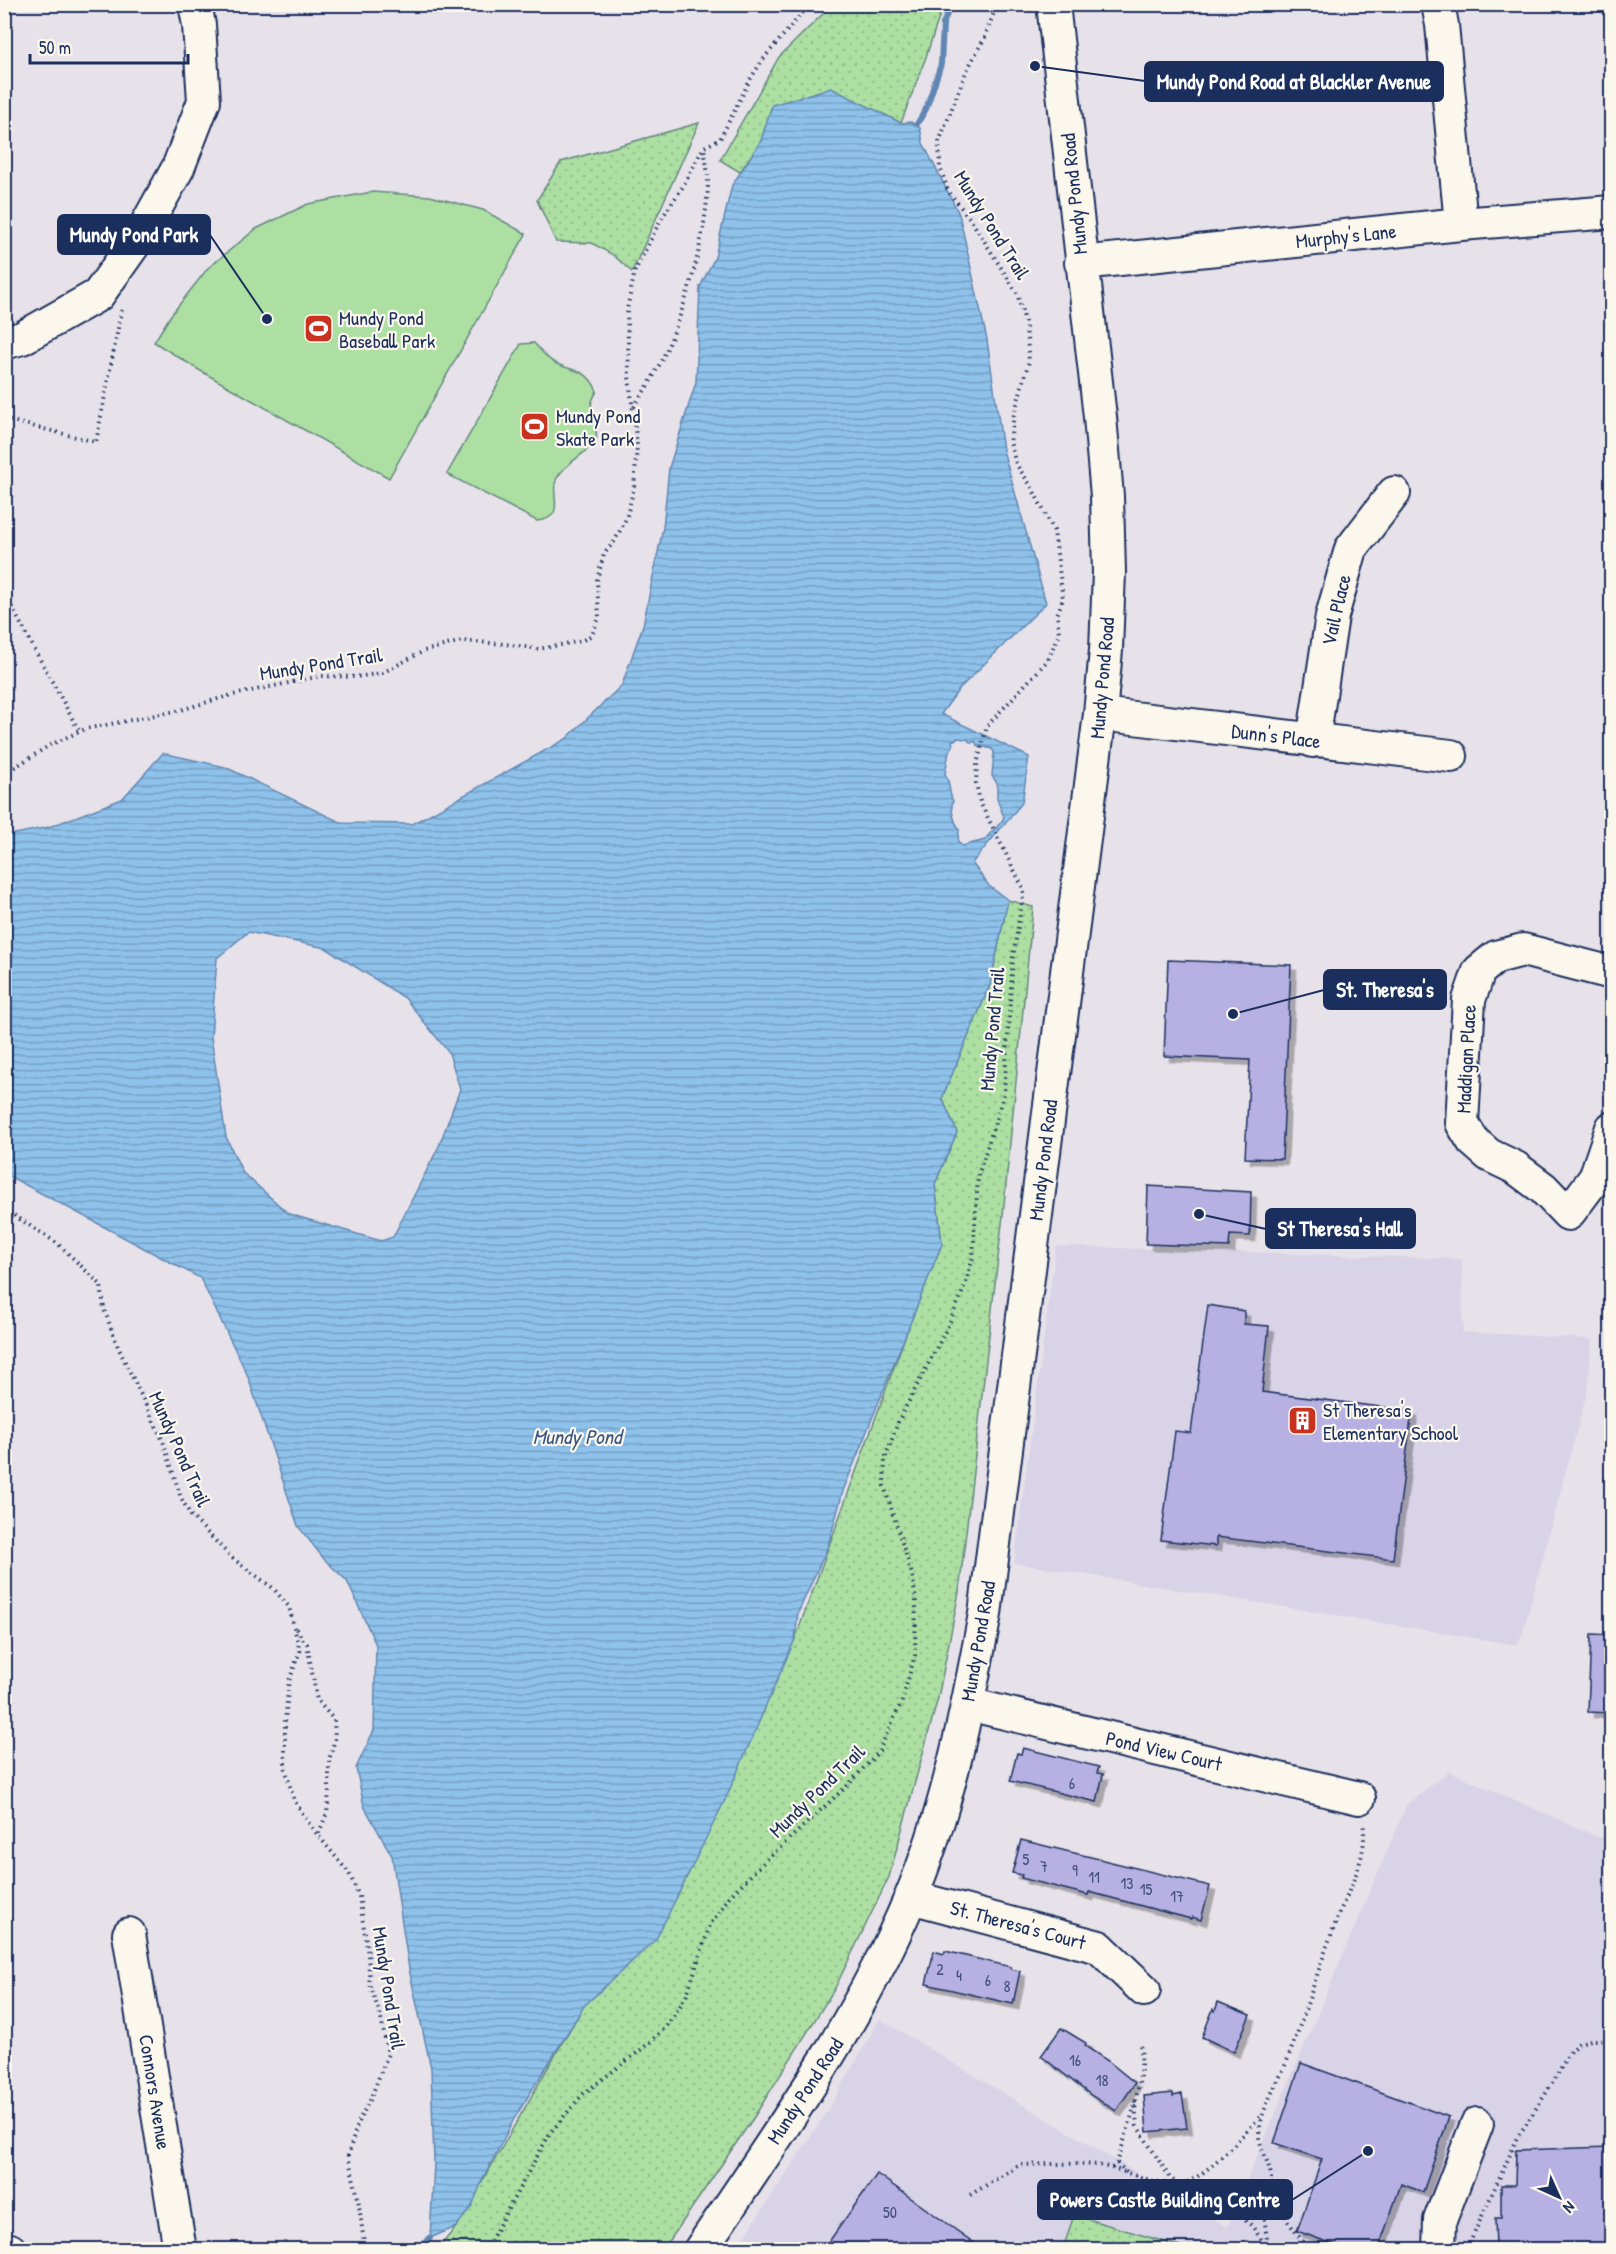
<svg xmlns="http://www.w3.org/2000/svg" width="1616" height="2254" font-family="'Patrick Hand',sans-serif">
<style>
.built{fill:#d9d3e7}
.grass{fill:url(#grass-dots);stroke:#648780;stroke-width:1.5}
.pitch{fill:#acdfa1;stroke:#648780;stroke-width:1.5}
.water{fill:url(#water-rules);stroke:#6187b3;stroke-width:1.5;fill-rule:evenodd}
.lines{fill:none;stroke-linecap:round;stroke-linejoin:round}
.stream{stroke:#6187b3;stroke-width:6}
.building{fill:#b7b1e3;stroke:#1b2f5e;stroke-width:1.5;filter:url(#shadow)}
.minor-casing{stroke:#1b2f5e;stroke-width:36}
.path{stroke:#1b2f5e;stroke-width:4;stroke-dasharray:1.5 4.5;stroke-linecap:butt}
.minor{stroke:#fbf7ec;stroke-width:32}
.labels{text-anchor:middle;stroke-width:4.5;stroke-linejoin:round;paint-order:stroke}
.number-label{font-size:16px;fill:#42507f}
.street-label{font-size:20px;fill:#1b2f5e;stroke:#fbf7ec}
.poi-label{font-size:20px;fill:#1b2f5e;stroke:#fbf7ec;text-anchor:start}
.water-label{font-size:21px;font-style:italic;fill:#385481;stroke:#fbf7ec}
.leader{fill:none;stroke:#1b2f5e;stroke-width:2}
.callout-dot{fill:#1b2f5e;stroke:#fbf7ec;stroke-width:2}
.callout{fill:#1b2f5e;stroke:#1b2f5e;stroke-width:2}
.callout-label{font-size:21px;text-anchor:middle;font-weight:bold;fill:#fff}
</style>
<defs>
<pattern id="grass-dots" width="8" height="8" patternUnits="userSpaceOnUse" patternTransform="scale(1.5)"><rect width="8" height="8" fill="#acdfa1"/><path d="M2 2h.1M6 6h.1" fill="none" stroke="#93c08d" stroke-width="1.8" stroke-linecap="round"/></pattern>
<pattern id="water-rules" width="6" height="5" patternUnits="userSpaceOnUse" patternTransform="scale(1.5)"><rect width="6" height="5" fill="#8fc2eb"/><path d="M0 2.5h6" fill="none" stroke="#749ec2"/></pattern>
<filter id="shadow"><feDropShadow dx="5.5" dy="5.5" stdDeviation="0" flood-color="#0004"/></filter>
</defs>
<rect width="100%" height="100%" fill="#e7e2e9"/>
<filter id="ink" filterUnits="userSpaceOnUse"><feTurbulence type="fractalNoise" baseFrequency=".0167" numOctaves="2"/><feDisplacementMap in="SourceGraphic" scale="12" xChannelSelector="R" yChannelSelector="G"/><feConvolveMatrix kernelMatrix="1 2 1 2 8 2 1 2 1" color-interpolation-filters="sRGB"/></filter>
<g filter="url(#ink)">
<path class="built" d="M1056,1246L1462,1259L1463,1332L1592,1339L1588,1389L1523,1632L1517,1645L1014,1563Z
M1449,1771L1598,1837H1611V2249L736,2250L829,2108L880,2019L1227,2227L1407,1804Z"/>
<path class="grass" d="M832,5H943L926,57L901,123L830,88L772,105L761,141L740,172L720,160L779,57Z
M699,123L632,272L613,255L592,243L556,242L537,200L561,162Z
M1008,900L1033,907L1003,1215L959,1592L938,1698L889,1877L835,1988L754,2117L664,2249L437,2250L456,2227L795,1639L913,1315L942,1244L935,1184L957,1132L942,1098L990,985Z
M1074,2215L1189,2249H1063Z"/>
<path class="pitch" d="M372,192L430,196L483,210L526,234L389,478L199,370L154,342L171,315L208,268L256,229L308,204Z
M534,343C540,349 547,359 555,363C575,373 586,367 597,391C594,396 591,402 591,408C590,419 599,428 596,439C591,452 566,461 557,478C548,495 569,517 537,521L447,474L521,344Z"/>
<path class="water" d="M831,88L901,123L911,122L920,128L923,143L959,214L987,340L1003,450L1046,603L960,688L941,714L1029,757L1022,803L972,863L989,886L1008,900L990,985L942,1098L957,1132L935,1184L942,1244L843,1491L828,1546L798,1613L795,1639L726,1798L656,1939L584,2006L514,2119L482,2181L472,2206L456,2227L430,2238L434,2163L431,2068L409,1969L392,1856L364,1806L356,1768L374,1730L376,1645L347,1581L324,1559L298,1526L247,1374L200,1278L5,1174V836L49,827L122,799L163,753L225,767L342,823L412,824L566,739L622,685L643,625L663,528L669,468L696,382L700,287L715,257L732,185L761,141L772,105ZM958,738L967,739L971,743L975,741L977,745L992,749L994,752L992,776L997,783V799L1004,817C1000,827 990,831 985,840L962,846L958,842L959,829C954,822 950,808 953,801C948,793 951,783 945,774L949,751L953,746L952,741ZM248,932L326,948L405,998L449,1053L460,1089L439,1146L393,1237L381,1241L289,1214L243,1173L226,1137L211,1037L217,958Z"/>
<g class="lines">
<path class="stream" d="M917,124L926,109L941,64L943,24L951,4
M420,2250L430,2238"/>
</g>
<path class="building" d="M1168,960L1291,965L1282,1159L1245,1158L1250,1060L1164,1056Z
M1148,1186L1251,1192L1250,1236L1230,1235L1229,1247L1146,1244Z
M1208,1305L1244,1311V1324L1269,1326L1262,1392L1412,1411L1393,1559L1216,1537V1546L1161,1540L1175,1431L1191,1433Z
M1591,1634L1611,1635V1713L1588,1712Z
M1023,1748L1099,1767L1097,1773L1103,1774L1097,1802L1010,1781L1017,1753L1021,1754Z
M1021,1840L1210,1886L1201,1920L1192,1917L1191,1919L1089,1892L1088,1895L1021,1878L1022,1875L1012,1873Z
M934,1951L944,1954L945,1951L1011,1967V1969L1020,1971L1013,2004L926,1984Z
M1218,2002L1250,2015L1234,2052L1202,2037L1213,2009L1215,2011Z
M1061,2028L1086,2043L1085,2046L1108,2061L1135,2083L1116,2111L1092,2096L1041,2056Z
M1301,2063L1449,2117L1423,2192L1401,2184L1378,2250H1349L1297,2231L1322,2159L1274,2143Z
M1173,2093V2096L1182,2094L1187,2128L1147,2132L1144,2096Z
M1611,2147V2250H1496L1495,2218H1501V2185H1515L1516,2150Z
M877,2174L984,2250H823Z"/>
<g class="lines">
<defs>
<path id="minor" d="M1438,4L1442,25L1461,224
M1081,263L1461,224L1612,212
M4,343L22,338L98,295L142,233L178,168L204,101L199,25L195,4
M1100,714L1451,756
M1313,741L1332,616L1351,549L1394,493
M1612,973L1523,950L1496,957L1479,971L1469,1000L1462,1123L1473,1141L1489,1155L1516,1168L1543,1188L1568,1214L1595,1178L1612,1128
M968,1704L1359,1798
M911,1897L1099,1947L1144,1990
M129,1934L180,2250
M4,2248L10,2250
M700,2250C776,2137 857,2025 910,1899C948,1809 967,1711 985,1614L1100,714L1106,650L1109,572L1107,496L1100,417L1053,4
M1439,2250L1440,2220L1477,2124"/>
</defs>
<use href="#minor" class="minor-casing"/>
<path class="path" d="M634,407C641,395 650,384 656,371C682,324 708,234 708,180C708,169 705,158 704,148
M4,419L96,442L122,308
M4,598L11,606L79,731
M4,774L50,745L85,729L181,710L228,696L321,676L357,677L382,673L424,651L462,641L505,644L539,649L581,641L592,635L599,618L597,580L604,554L614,542L626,519L634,488L637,445L629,377L627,309L635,271L660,221L682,188L704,147L720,139L751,78L764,58L810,4
M4,1209L57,1243L101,1285L104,1309L118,1347L163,1441L181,1498L191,1516L232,1558L273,1588L289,1607L300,1651L289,1681L285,1722V1768L294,1800L312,1828L349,1873L359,1896L368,1954L370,1988L380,2013L388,2054L370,2100L358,2122L348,2156L358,2198L365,2250
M296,1629L307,1644L317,1700L334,1720L335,1739L329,1760V1791L327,1813L318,1835
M1135,2101L1137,2126L1170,2178L1198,2199L1241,2215L1252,2226L1268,2249
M1117,2163L1127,2173
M1112,2168L1117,2163C1129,2124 1144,2085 1141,2044
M1271,2183L1276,2190L1287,2220L1309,2250
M970,2195L1018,2166L1023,2165C1047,2164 1073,2163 1097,2165C1123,2168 1162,2190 1187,2182C1207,2175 1247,2132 1262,2114
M1467,2249L1519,2135L1555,2079L1570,2051L1579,2043L1591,2040H1612
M483,2250L488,2245L550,2133L583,2094L642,2049L666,2027L686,1997L710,1925L729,1897L759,1867L848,1785L879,1751L902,1701L915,1655L916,1600L912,1574L884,1486L885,1459L898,1422L949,1324L965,1286L973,1257L978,1176L1004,1094L1013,957L1024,890L980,802L976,783L977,764L987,726L1048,660L1059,633L1057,615L1063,599L1054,531L1031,486L1016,464L1010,442L1014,415L1029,361L1026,326L1017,293L971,220L948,191L940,167L939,142L966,72L985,37L997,4
M1269,2250C1266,2234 1263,2216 1266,2199C1267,2192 1271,2185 1271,2177C1270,2163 1258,2144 1259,2134C1261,2108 1277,2085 1287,2061C1305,2014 1319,1966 1337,1919C1349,1888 1369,1856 1363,1823"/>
<use href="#minor" class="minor"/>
</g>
</g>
<defs>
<symbol id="stadium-square" viewBox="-11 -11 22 22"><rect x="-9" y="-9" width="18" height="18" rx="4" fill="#c8321e" stroke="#fbf7ec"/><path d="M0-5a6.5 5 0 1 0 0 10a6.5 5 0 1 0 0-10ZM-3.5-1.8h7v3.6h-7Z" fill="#fff"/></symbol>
<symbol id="building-square" viewBox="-11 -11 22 22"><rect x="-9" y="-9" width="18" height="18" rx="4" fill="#c8321e" stroke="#fbf7ec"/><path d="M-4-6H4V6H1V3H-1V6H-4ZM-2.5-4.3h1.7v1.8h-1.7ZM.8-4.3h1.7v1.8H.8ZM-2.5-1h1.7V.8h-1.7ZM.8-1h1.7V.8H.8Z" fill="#fff"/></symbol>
</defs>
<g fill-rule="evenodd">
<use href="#stadium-square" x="302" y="312" width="33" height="33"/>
<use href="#stadium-square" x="518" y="410" width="33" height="33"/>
<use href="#building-square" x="1286" y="1404" width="33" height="33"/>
</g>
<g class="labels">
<g class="number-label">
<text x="1072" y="1789">6</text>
<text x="1026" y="1865">5</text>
<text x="1044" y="1872">7</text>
<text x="1075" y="1876">9</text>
<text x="1094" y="1883">11</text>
<text x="1127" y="1889">13</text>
<text x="1146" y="1895">15</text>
<text x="1177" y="1902">17</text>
<text x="940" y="1975">2</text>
<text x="959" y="1981">4</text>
<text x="988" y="1986">6</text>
<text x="1007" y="1992">8</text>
<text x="1075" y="2066">16</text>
<text x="1102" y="2086">18</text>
<text x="890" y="2218">50</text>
</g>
<g class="street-label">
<text transform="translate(1074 194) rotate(-96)" y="7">Mundy Pond Road</text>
<text transform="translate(992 225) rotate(58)" y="7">Mundy Pond Trail</text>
<text transform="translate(1346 236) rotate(-6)" y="7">Murphy's Lane</text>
<text transform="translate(1336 610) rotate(-77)" y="7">Vail Place</text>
<text transform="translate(321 664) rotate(-9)" y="7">Mundy Pond Trail</text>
<text transform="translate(1102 678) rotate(-85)" y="7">Mundy Pond Road</text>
<text transform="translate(1276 736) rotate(7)" y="7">Dunn's Place</text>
<text transform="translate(992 1029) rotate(-85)" y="7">Mundy Pond Trail</text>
<text transform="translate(1466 1059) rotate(-87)" y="7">Maddigan Place</text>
<text transform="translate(1043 1160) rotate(-83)" y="7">Mundy Pond Road</text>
<text transform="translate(180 1449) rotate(66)" y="7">Mundy Pond Trail</text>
<text transform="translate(978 1641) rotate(-80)" y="7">Mundy Pond Road</text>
<text transform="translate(1164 1751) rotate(13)" y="7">Pond View Court</text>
<text transform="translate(817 1791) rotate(-44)" y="7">Mundy Pond Trail</text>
<text transform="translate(1018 1925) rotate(15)" y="7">St. Theresa's Court</text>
<text transform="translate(389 1988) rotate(81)" y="7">Mundy Pond Trail</text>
<text transform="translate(805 2091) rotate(-57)" y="7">Mundy Pond Road</text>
<text transform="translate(155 2092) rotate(81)" y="7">Connors Avenue</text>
</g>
<g class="poi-label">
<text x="339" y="325">Mundy Pond<tspan x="339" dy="23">Baseball Park</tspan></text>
<text x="556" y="423">Mundy Pond<tspan x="556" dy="23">Skate Park</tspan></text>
<text x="1323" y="1417">St Theresa's<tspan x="1323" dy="23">Elementary School</tspan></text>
</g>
<g class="water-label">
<text x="577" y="1444">Mundy Pond</text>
</g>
</g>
<path class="leader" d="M1035 66L1145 81M267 319L210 235M1233 1014L1324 990M1199 1214L1266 1229M1368 2151L1292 2200"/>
<g class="callout-dot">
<circle cx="1035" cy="66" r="6"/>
<circle cx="267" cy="319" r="6"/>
<circle cx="1233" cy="1014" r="6"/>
<circle cx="1199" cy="1214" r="6"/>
<circle cx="1368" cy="2151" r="6"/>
</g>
<g class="callout">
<rect x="1145" y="62" width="298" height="39" rx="6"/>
<rect x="58" y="215" width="152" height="39" rx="6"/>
<rect x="1324" y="970" width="122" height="39" rx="6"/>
<rect x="1266" y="1209" width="149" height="39" rx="6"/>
<rect x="1038" y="2180" width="254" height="39" rx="6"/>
</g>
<g class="callout-label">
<text x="1294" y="89">Mundy Pond Road at Blackler Avenue</text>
<text x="134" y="242">Mundy Pond Park</text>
<text x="1385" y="997">St. Theresa's</text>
<text x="1340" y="1236">St Theresa's Hall</text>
<text x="1165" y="2207">Powers Castle Building Centre</text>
</g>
<rect width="1616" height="2254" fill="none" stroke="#fbf7ec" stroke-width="24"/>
<rect x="12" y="12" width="1592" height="2230" fill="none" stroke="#1b2f5e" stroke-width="2" filter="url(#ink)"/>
<g transform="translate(1559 2197) rotate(135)" stroke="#fbf7ec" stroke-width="4.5" paint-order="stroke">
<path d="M0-4.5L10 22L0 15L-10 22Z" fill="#1b2f5e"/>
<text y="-9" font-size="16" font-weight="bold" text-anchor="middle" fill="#1b2f5e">N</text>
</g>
<path d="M30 54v9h158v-9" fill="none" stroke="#1b2f5e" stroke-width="3"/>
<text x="39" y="54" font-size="18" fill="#1b2f5e" stroke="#fbf7ec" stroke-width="4.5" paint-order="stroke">50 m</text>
</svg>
